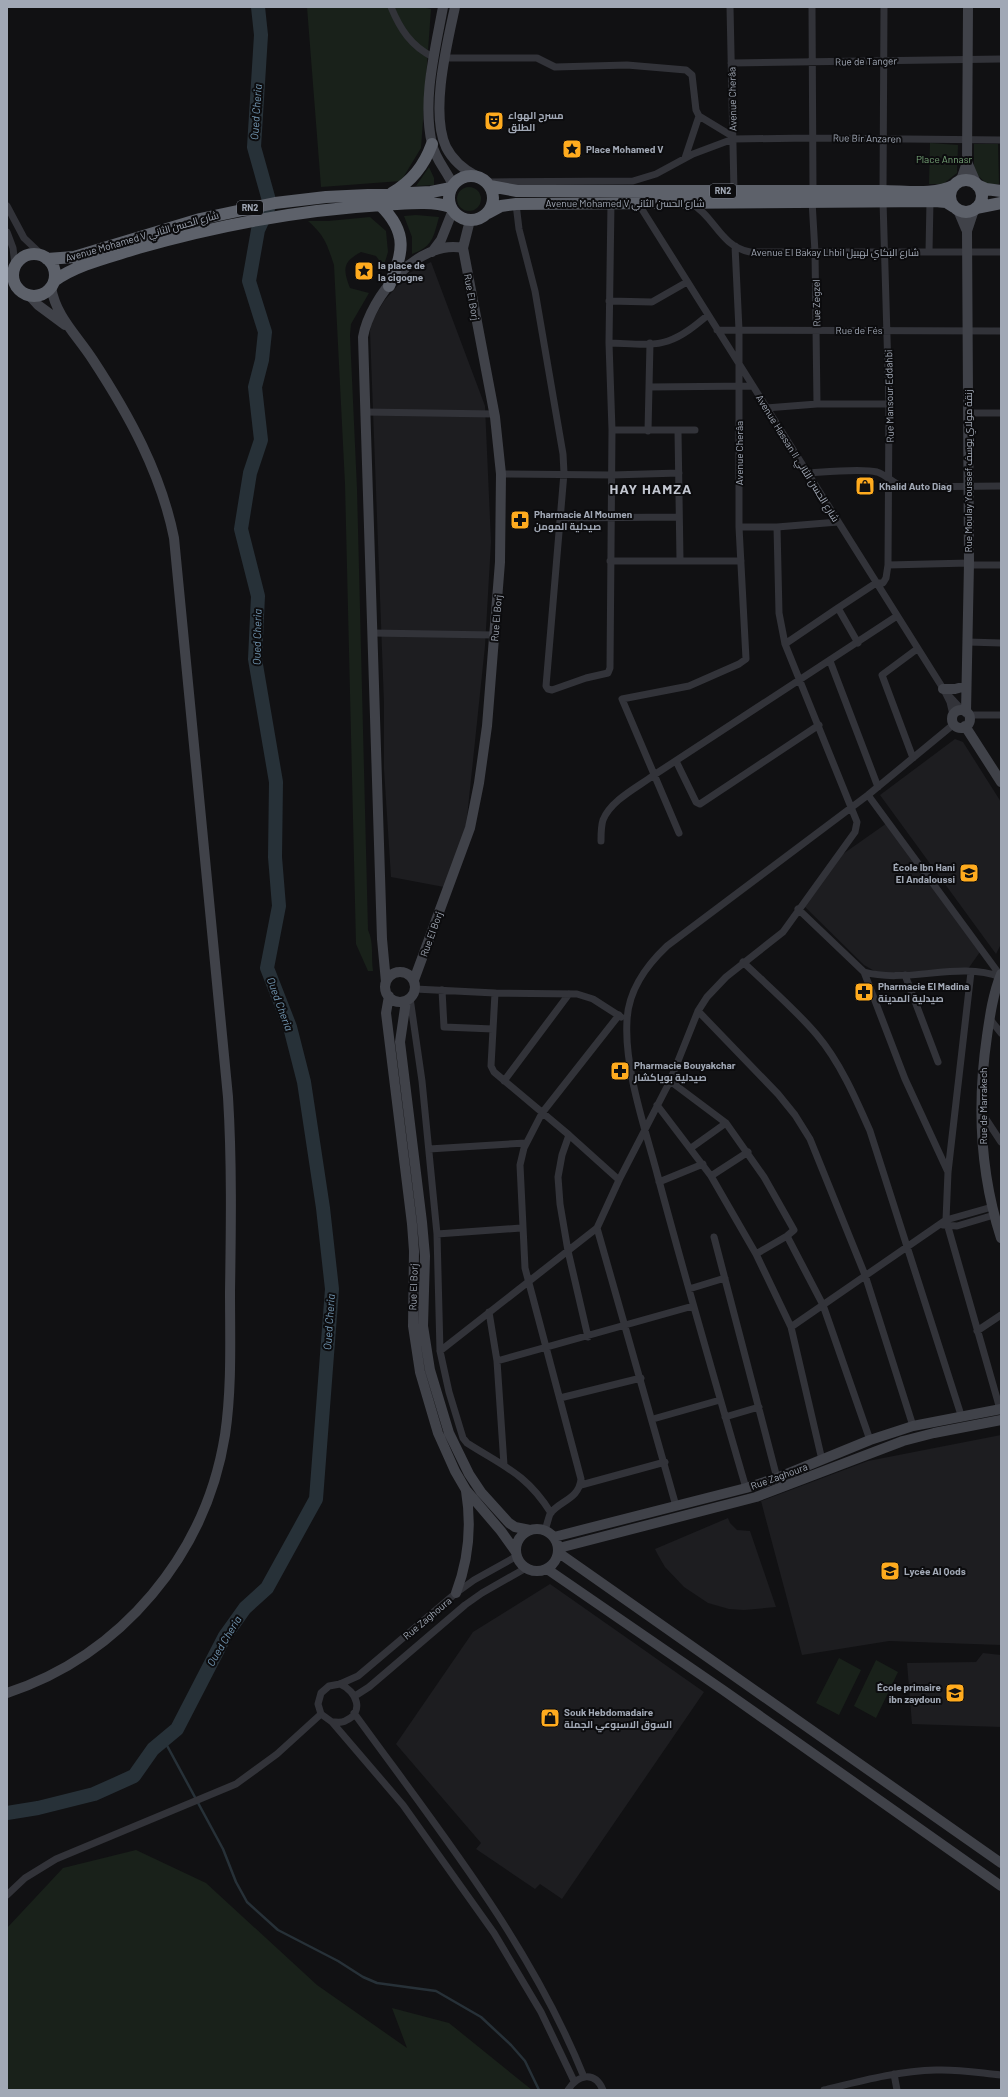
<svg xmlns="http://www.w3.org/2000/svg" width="1008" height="2097" font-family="Barlow,Cairo,sans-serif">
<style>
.built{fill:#1d1d20}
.green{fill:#19211a}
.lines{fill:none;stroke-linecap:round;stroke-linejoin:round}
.stream{stroke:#273138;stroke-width:2.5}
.river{stroke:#273138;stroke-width:14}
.street{stroke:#323339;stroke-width:7}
.secondary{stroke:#404249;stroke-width:10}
.highway{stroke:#5d616a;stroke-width:12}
.labels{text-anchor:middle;stroke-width:4;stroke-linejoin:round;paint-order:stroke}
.shield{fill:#0c0c0e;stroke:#747983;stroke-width:1}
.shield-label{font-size:9px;font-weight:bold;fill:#a1a8b5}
.street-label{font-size:10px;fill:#a1a8b5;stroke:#0c0c0e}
.poi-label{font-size:10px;font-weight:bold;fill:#a1a8b5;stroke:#0c0c0e;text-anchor:start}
.park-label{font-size:10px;fill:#76a377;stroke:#0c0c0e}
.water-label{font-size:11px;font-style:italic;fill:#7499b5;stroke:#0c0c0e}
.district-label{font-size:14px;font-weight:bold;letter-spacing:1px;fill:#c3c7d1;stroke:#0c0c0e}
</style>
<rect width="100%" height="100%" fill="#111113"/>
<path class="built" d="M431,262L485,406L491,542L485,646L466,827L444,887L391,877L384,769V703L370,331L372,321L384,301L409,273Z
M955,739L963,742L1001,802V944L996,954L880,795Z
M887,823L982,949L968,969L878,973L864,965L802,904L833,861Z
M1001,1435V1645L889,1641L802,1655L761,1501L868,1461Z
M728,1518L730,1523L737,1530L750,1531L776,1607L744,1610L729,1609L708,1603L684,1587L665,1567L658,1555L655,1549Z
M550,1584L704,1692L562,1899L540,1884L535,1889L476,1849L481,1843L396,1744L473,1632Z
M983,1653L1001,1655V1727L912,1724L907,1663L976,1662Z"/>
<path class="green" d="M307,7H421L431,9L421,148L401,181L321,187Z
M930,143L958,145L957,173L943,184H929Z
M974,144H998L999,184H987L974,172Z
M429,167L434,178V185L416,186Z
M457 199a12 12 0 1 1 24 0a12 12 0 1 1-24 0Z
M416,215L439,217C436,227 434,242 424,248C420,251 416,252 412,254V237L404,216Z
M370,217L386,231L388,252L385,262L381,263L376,256L361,252C342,262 343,270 350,288L369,293L351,324L350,335L357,489L368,930C374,942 371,958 373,971H368L356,944L345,484L334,265C327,244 325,236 308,221H328Z
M839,1658L861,1670L839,1715L816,1703Z
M876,1660L898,1672L876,1718L854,1706Z
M136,1850L206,1883L317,1985L407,2048L392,2008L449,2023L532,2090H7V1928L63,1868Z"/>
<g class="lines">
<path class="stream" d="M164,1740L223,1849L236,1882L247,1902L278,1930L338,1961L363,1977L377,1983L436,1991L481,2017L511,2045L525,2061L539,2090"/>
<path class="river" d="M7,1813L38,1808L94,1794L134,1776L153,1749L177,1729L225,1636L245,1608L267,1588L316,1499L332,1289L323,1208L304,1082L290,1027L267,968L279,906L275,857L276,782L255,659L258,596L241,529L250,473L261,440L255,387L262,360L265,332L249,281L258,230L270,204L254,147L261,35L258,7"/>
<path class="street" d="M391,7C400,29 411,46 433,57
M730,7L734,191
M812,7L813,191
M444,58H537L555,67L627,65L686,70L692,75L696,110L699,116L732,136
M731,63L1001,59
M685,158L699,116
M490,182L633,181L656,174L693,154L733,139L811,138L1001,140
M883,191L884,7
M812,201L815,252L817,404
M638,203L944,690L950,702L953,715
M516,204L519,229L535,291L563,454L564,473L546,686L548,689L552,690L586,678L608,673L610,668L612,430L609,343L611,203
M692,204C715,217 720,246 750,252H1001
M7,206L24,238L42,255
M7,232L13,248L15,265
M929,252L930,201
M609,301L652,302L687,282
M717,330L1001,331
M609,343C627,343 650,347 668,341C683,336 696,325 708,315
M649,387L752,386
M766,408L817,404H889
M365,412L494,414
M968,413H1001
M612,430H695
M648,431L650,343
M678,431L680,560
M807,473C824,472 862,468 877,472C887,475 893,484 904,487L1001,486
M501,474L612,475L679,473
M560,518L679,517
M739,527H777
M610,561H741
M888,565L969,563
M969,565H1001
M372,633L494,635
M968,642L1001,643
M858,643L838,608L876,583H883L886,578L888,565L889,404L883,201
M785,644L838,608
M830,661L878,787
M949,696L962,710
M969,715H1001
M913,758L882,675L917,649
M676,761L696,802L700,804L819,725
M868,795L1000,975
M679,833L622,699L689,686L739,664L746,659L739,527V330L735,246
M601,841C601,834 601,826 603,820C611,800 638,787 654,775L897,616
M798,909L864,972L905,1079L948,1172
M743,962C768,986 795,1009 817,1035C840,1062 856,1099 870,1131L961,1415
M864,972C906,984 960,961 1000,977
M971,972L948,1172L946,1220L1000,1409
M905,975L938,1062
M415,989L495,993L577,994L593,999L621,1017
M442,990L444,1027L493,1029
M495,993L491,1066L494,1072L569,1135L619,1180
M410,998L422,1081L437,1234L440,1351L449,1392L463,1438L467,1443C503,1466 527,1474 551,1513
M698,1011L778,1094L795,1115L810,1139L865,1275L913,1426
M989,1018L1001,1033
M504,1081L569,994
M670,1081L726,1123L764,1177L794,1230L787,1236L756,1254
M657,1105L711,1176L756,1254L791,1327L822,1460
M982,1113L1001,1142
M569,1135L562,1155L558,1177L560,1204L568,1251L588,1337
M691,1148L726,1123
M429,1149L526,1143
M711,1176L748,1152
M659,1182L703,1164
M943,1225L957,1226L994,1215
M597,1228L676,1506
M437,1234L521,1228
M787,1236L823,1305L870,1440
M714,1237L777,1478
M689,1289L725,1278
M489,1312L497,1361L504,1465
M791,1327L946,1220L992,1207
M977,1331L1001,1315
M440,1351L597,1228L619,1180L670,1081L698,1011L707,997L726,977L783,932L855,832L857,822L785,644L779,613L777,527L838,522
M497,1361L693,1306
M560,1398L641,1378
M725,1417L759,1407
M653,1419L720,1400
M581,1485L665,1462
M746,1488C716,1385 686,1281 658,1177C646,1131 624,1069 627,1021C628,990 646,966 667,946L868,795L954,724
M545,1530C547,1525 548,1519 550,1514C558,1501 579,1500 581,1479L525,1268L520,1165L524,1148L542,1113L619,1015
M340,1684C357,1691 365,1713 345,1721C342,1723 336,1722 332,1722L321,1714L318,1704L321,1693L329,1686L340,1684L358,1676L456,1593L474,1580L517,1556
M355,1696L369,1687L465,1605L482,1593L526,1568
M354,1713C438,1829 530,1943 584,2077
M332,1722L403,1805L494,1933L541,2012L574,2081
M7,1895L25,1878L56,1859L236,1784L277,1754L321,1714
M894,2074L897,2090
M568,2090C578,2074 595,2071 603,2090
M824,2090C861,2081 898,2071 936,2070C958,2069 980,2073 1001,2075"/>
<path class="secondary" d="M443,7C435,51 422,100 432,144C435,159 447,171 453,185
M455,7C447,44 430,112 446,147C453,161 463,169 476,176
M968,7L967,162L977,185
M957,183L962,177L967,162
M958,210L966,229
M432,252L441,240L453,210
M29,295L38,305L65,325
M943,689H955L966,686
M952 719a9 9 0 1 1 18 0a9 9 0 1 1-18 0Z
M966,712L969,563L967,231L974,210
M965,726L1001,782
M385 987a15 15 0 1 1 30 0a15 15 0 1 1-30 0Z
M1001,974C993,994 990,1015 987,1036C977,1104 980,1173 1001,1238
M414,980L470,828L479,783L487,726L500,562L501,474L495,417L463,248L470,220
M386,982L382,939L363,337C370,297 418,239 463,248
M389,996L386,1013L412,1224L414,1251L413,1326L420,1372L438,1433L455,1471L466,1490L501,1531L516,1552
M406,1001L400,1042L422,1222L425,1256L423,1326L430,1370L449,1433L469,1474L481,1492L509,1523L515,1527L530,1530
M516 1550a21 21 0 1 1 42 0a21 21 0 1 1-42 0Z
M554,1537L746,1488L777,1478L870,1440L913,1426L1001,1409
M559,1548L756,1497L903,1441L934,1433L1001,1420
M559,1553L1001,1863
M547,1569L723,1690L1001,1886
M456,1593C469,1559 472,1527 466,1491
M7,1693C122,1655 206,1554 225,1435C232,1388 230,1339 230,1292C231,1227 232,1162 228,1097L174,538C161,473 129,415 93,360C77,335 56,317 51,287"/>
<path class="highway" d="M449 198a22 22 0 1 1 44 0a22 22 0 1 1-44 0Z
M950 196a16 16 0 1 1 32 0a16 16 0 1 1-32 0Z
M977,185L986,189L1001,191
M490,186L517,191H883C906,191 934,196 955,185
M392,193C412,181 424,166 432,144
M380,205C409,233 403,253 389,286
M976,208L1001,203
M488,213L501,206L516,204L935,201L946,202L954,207
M13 275a21 21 0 1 1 42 0a21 21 0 1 1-42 0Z
M47,259L74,257L200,219L275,203L326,197L431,192L451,188
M54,281C78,264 110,257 138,248C219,225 298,210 382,205C405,204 429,200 451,207"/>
</g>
<defs>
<symbol id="theatre-square" viewBox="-11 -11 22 22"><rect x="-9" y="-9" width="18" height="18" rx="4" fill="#ffab1e" stroke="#0c0c0e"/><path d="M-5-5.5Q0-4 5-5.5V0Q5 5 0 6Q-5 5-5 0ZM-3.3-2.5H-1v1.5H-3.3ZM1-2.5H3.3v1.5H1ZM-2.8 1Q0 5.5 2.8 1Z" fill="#111"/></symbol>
<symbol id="sight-square" viewBox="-11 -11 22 22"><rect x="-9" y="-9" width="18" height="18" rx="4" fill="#ffab1e" stroke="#0c0c0e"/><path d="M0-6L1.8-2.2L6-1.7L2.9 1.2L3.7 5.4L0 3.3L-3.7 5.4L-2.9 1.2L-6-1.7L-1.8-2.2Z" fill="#111"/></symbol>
<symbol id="shop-square" viewBox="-11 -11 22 22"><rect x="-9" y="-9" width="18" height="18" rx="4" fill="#ffab1e" stroke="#0c0c0e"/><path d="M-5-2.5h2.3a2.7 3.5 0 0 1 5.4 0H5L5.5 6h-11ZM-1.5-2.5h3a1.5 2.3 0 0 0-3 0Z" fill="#111"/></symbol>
<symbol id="pharmacy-square" viewBox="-11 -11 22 22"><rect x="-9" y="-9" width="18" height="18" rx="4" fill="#ffab1e" stroke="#0c0c0e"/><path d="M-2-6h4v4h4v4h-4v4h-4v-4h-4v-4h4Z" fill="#111"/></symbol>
<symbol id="school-square" viewBox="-11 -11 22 22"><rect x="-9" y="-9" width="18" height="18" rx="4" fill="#ffab1e" stroke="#0c0c0e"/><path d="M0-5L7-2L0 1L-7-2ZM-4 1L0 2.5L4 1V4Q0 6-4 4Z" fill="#111"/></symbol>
</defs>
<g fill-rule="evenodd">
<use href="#theatre-square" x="483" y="110" width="22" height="22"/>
<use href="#sight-square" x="561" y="138" width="22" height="22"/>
<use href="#sight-square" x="353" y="260" width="22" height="22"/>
<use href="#shop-square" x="854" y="475" width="22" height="22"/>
<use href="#pharmacy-square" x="509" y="509" width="22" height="22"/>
<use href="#school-square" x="958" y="862" width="22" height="22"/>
<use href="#pharmacy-square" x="853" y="981" width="22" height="22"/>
<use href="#pharmacy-square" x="609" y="1060" width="22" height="22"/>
<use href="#school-square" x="879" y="1560" width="22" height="22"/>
<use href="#school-square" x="944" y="1682" width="22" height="22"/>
<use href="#shop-square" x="539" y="1707" width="22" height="22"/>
</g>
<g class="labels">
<g class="shield">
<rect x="710" y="184" width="26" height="14" rx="3"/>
<rect x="237" y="201" width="26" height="14" rx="3"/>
</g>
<g class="shield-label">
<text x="723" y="194">RN2</text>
<text x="250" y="211">RN2</text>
</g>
<g class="street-label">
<text transform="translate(866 61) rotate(-1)" y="4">Rue de Tanger</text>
<text transform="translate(732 99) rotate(-91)" y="4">Avenue Cherâa</text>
<text transform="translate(867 138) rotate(1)" y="4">Rue Bir Anzaren</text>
<text x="625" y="207">Avenue Mohamed V شارع الحسن الثاني</text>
<text transform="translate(142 236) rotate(-16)" y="4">Avenue Mohamed V شارع الحسن الثاني</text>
<text x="835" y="256">Avenue El Bakay Lhbil شارع البكاي لهبيل</text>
<text transform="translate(472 297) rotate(80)" y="4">Rue El Borj</text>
<text transform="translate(816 303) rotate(-91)" y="4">Rue Zegzel</text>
<text x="859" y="334">Rue de Fés</text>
<text transform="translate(889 396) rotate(-91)" y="4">Rue Mansour Eddahbi</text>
<text transform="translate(739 453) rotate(-90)" y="4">Avenue Cherâa</text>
<text transform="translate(798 458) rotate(58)" y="4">Avenue Hassan II شارع الحسن الثاني</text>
<text transform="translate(968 471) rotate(-90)" y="4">Rue Moulay Youssef زنقة مولاي يوسف</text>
<text transform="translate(496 618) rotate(-85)" y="4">Rue El Borj</text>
<text transform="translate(431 934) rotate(-70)" y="4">Rue El Borj</text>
<text transform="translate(983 1106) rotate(-90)" y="4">Rue de Marrakech</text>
<text transform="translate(413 1287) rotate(-88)" y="4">Rue El Borj</text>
<text transform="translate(779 1476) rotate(-20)" y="4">Rue Zaghoura</text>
<text transform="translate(427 1618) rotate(-40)" y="4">Rue Zaghoura</text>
</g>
<g class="poi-label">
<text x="508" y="119">مسرح الهواء<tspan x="508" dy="12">الطلق</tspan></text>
<text x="586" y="153">Place Mohamed V</text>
<text x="378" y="269">la place de<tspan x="378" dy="12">la cigogne</tspan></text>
<text x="879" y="490">Khalid Auto Diag</text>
<text x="534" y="518">Pharmacie Al Moumen<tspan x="534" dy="12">صيدلية المومن</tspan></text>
<text x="955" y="871" text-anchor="end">École Ibn Hani<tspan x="955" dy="12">El Andaloussi</tspan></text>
<text x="878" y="990">Pharmacie El Madina<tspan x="878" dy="12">صيدلية المدينة</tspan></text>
<text x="634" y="1069">Pharmacie Bouyakchar<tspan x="634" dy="12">صيدلية بوياكشار</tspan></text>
<text x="904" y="1575">Lycée Al Qods</text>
<text x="941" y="1691" text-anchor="end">École primaire<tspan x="941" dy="12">ibn zaydoun</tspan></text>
<text x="564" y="1716">Souk Hebdomadaire<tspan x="564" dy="12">السوق الاسبوعي الجملة</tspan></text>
</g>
<g class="park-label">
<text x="944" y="163">Place Annasr</text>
</g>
<g class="water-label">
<text transform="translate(256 112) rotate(-86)" y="4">Oued Cheria</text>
<text transform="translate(257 637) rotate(-89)" y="4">Oued Cheria</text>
<text transform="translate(280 1004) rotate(70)" y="4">Oued Cheria</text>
<text transform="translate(329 1322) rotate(-86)" y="4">Oued Cheria</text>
<text transform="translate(224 1641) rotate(-59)" y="4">Oued Cheria</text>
</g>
<g class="district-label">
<text x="651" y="494">HAY HAMZA</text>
</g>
</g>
<rect width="1008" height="2097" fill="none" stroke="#a1a8b5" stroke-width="16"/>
</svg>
